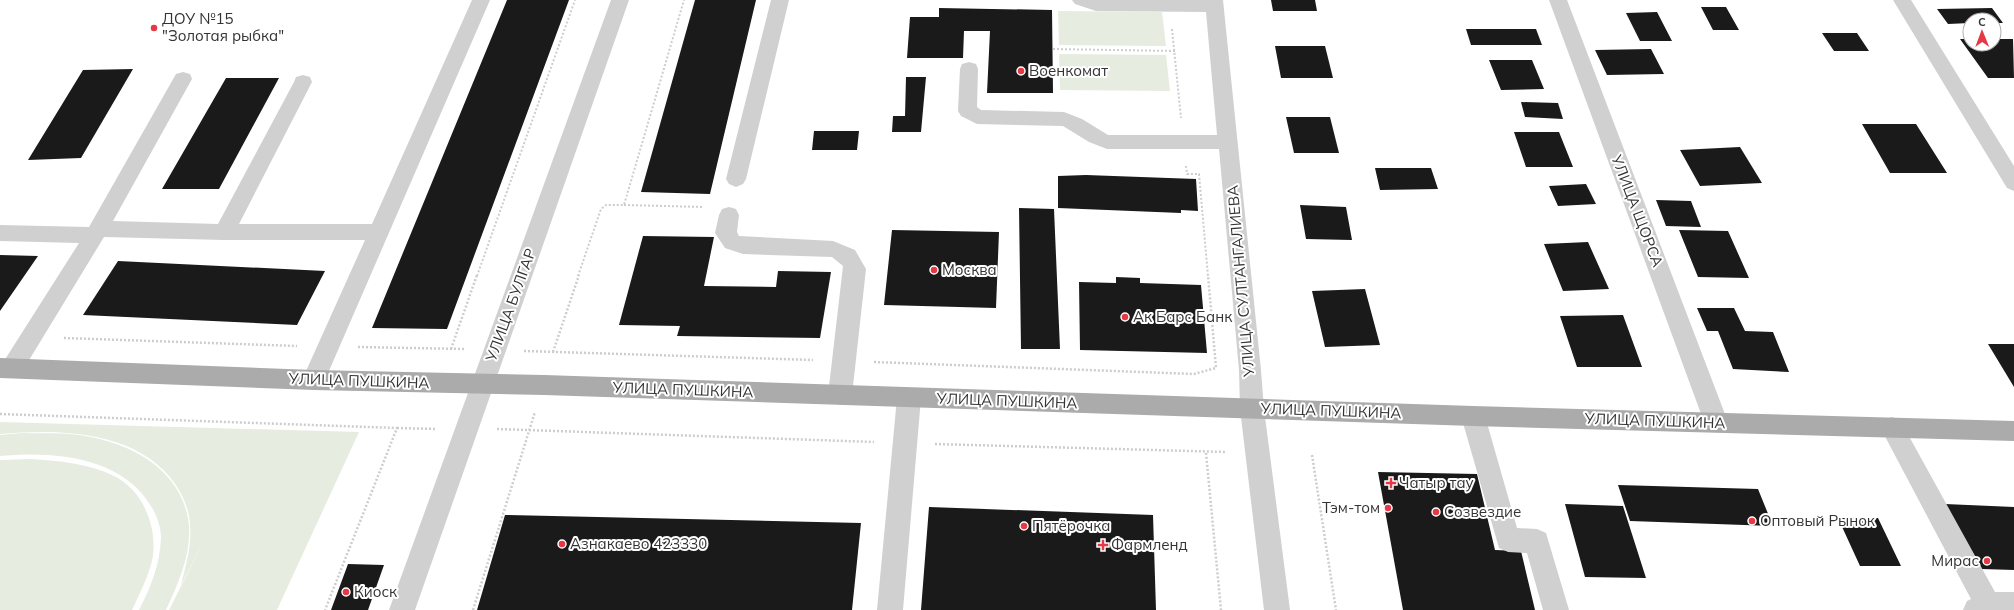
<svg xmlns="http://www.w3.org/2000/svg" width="2014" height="610" font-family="Mulish,sans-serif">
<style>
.green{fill:#e6ecdf}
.building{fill:#1a1a1a}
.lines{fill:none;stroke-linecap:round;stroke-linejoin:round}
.path-far1{stroke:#cdcdcd;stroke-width:2;stroke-dasharray:2 2;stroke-linecap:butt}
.path{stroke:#cdcdcd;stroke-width:2.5;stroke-dasharray:2 2;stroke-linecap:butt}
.minor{fill:#d0d0d0;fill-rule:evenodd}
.major{fill:#ababab;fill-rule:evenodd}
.poi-dot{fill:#e63946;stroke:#fff;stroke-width:1.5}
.labels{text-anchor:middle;stroke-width:4;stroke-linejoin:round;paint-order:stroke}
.poi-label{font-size:15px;fill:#333;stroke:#fff;text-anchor:start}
.street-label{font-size:15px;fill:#333;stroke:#fff}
</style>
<rect width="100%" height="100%" fill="#fff"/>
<path class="green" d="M1058,11L1162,12L1166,46L1059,45Z
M1059,54L1166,55L1170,91L1060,90Z
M0,422L359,432L277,610H169L207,535L181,585C186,565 192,545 190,525C190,511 183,496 176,485C138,430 60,429 0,434Z
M22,433C42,434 65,432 85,436C134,444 184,472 189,526C191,555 178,584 166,610H139C151,587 160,564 161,538C161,526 156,513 149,503C119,456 51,451 0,456V435Z
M31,459C59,461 88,463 114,476C145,491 160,533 151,565C146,581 139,595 132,610H0V460Z"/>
<path class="building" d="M507,0H569L447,329L372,328Z
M695,0H756L710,194L641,192Z
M1271,0H1315L1317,11H1273Z
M1701,7H1726L1739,30H1713Z
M939,8L1052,10L1053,93H987L990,31H964L963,58H907L910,17H939Z
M1992,8L2003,23H1994V20H1970V23L1948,24L1937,9Z
M1657,12L1672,41H1640L1626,13Z
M1466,29H1536L1542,45H1471Z
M1822,33H1857L1869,51H1834Z
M1960,39H1970V44H1994V39H2013L2014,78H1988Z
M1275,46H1325L1333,78H1281Z
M1651,49L1664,74L1607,75L1595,50Z
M1489,60H1532L1544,89L1501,90Z
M133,69L81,158L28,160L83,70Z
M906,77H926L921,132H892L893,116H905Z
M226,78H279L219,189H162Z
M1521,102L1558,103L1563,119L1525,117Z
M1286,117H1330L1339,153H1294Z
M1862,124H1916L1947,173H1890Z
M814,131H859L857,150H812Z
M1514,132H1559L1573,167H1526Z
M1740,147L1762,183L1700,186L1680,150Z
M1375,168H1431L1438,189L1380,190Z
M1086,175L1196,179L1198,211L1181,210V213L1058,208V176Z
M1586,184L1596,204L1558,206L1549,186Z
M1656,200L1691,201L1701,227L1666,226Z
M1300,205L1346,207L1352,240L1306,239Z
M1019,208L1054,209L1060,349H1021Z
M892,230L999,232L996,308L884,305Z
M1679,230L1728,231L1749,278L1698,277Z
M643,236L714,237L704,286L776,287L778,271L831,272L820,338L677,336L680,326L619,325Z
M1588,242L1609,289L1563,291L1544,244Z
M0,255L38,256L0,311Z
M118,261L325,271L297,325L83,315Z
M1116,277L1140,278V283L1201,285L1207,353L1080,350L1079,282L1116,283Z
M1365,289L1380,345L1325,347L1312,291Z
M1697,308H1734L1745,331L1773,332L1789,372L1733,369L1718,331H1707Z
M1623,315L1642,367H1577L1560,316Z
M1988,344H2014V387Z
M1378,472L1477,474L1495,550L1521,551L1535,610H1403Z
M1618,485L1758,489L1773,526L1630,521Z
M1565,504L1623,506L1646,578L1585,577Z
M1945,504L2014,507V570L1982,569Z
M929,507L1153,515L1156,610H921Z
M505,515L861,523L852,610H477Z
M1838,518H1878L1901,566H1860Z
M348,564L384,565L368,610H331Z"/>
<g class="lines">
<path class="path-far1" d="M1172,29L1181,118
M1053,49L1175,51
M1186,166L1187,174H1199L1208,276
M624,205L704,207
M477,276L575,0
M578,276L601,209L606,205H624L684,0"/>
<path class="path" d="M64,338L297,346
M358,347L465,349
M451,349L477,275
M524,351L813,360
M553,352L579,275
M874,362L1194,374L1216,368L1208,275
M0,414L397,428L325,610
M397,428L436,429
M497,429L874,442
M935,444L1226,452
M1206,453L1221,610
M1312,455L1336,610
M473,610L535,412"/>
<path class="minor" d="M472,0H490L322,387L314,390L306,387L302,380L365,240H224L104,237L20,375L12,378L4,375L1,368L4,361L79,243L0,241V225L89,227L176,74L183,72L190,74L192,79L113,221L218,224L294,82L296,77L303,75L310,77L312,82L239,224H372Z
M611,0H629L415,610H389Z
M771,0H789L746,179L743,184L736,187L729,184L726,179Z
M1072,0H1223L1261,370L1264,409L1290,610H1264L1240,409L1239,370L1219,149H1107L1089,142L1063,126L977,124L961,116L958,111L960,69L962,64L969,62L976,64L978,69L977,107L981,110L1064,112L1082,119L1108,135H1217L1206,12L1096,11L1075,4Z
M1549,0H1567L1728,422L1724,429L1716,432L1708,429L1704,422Z
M1893,0H1911L2014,166V191L2007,188Z
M729,207L736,209L739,215L737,232L739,236L833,241L855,250L866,269L852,395L848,402L840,405L832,402L828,395L843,266L832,257L743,254L725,248L715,233L719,215L722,209Z
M909,388L917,391L921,398L903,610H877L897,398L901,391Z
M1473,406L1481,409L1485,416L1517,528L1537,529L1546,533L1569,610H1543L1527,553L1508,552L1499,548L1461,416L1465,409Z
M1892,417L1900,420L1995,592H2014V610H1963L1967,601L1971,599L1880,427L1884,420Z"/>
<path class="major" d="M0,358L314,370L544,375L1473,406L2014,421V441L1473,426L544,395L314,390L0,378Z"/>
</g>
<g class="poi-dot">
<circle cx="154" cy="28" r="4"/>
<circle cx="1021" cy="71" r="4"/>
<circle cx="934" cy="270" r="4"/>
<circle cx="1125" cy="317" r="4"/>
<path d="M1389 477h4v4h4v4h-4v4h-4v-4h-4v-4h4z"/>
<circle cx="1388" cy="508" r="4"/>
<circle cx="1436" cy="512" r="4"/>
<circle cx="1752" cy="521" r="4"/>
<circle cx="1024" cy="526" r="4"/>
<circle cx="562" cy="544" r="4"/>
<path d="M1101 539h4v4h4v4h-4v4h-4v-4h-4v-4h4z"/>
<circle cx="1987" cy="561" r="4"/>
<circle cx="346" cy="592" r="4"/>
</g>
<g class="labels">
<g class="poi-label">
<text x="162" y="24">ДОУ №15<tspan x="162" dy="17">"Золотая рыбка"</tspan></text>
<text x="1029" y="76">Военкомат</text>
<text x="942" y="275">Москва</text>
<text x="1133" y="322">Ак Барс Банк</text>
<text x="1399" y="488">Чатыр тау</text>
<text x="1380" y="513" text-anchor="end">Тэм-том</text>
<text x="1444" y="517">Созвездие</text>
<text x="1760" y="526">Оптовый Рынок</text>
<text x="1032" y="531">Пятёрочка</text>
<text x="570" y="549">Азнакаево 423330</text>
<text x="1111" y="550">Фармленд</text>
<text x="1979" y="566" text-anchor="end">Мирас</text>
<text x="354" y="597">Киоск</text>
</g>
<g class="street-label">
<text transform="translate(1637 211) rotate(69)" y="5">УЛИЦА ЩОРСА</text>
<text transform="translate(1241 281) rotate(-95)" y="5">УЛИЦА СУЛТАНГАЛИЕВА</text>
<text transform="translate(511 305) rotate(-70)" y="5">УЛИЦА БУЛГАР</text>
<text transform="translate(359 381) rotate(2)" y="5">УЛИЦА ПУШКИНА</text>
<text transform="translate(683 390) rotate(2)" y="5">УЛИЦА ПУШКИНА</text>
<text transform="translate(1007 401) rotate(2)" y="5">УЛИЦА ПУШКИНА</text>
<text transform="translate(1331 411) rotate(2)" y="5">УЛИЦА ПУШКИНА</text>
<text transform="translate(1655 421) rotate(2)" y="5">УЛИЦА ПУШКИНА</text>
</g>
</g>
<g transform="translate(1982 32) rotate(359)"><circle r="19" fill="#ffffff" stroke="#adadad"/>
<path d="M0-3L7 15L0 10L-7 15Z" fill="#e63946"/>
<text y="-6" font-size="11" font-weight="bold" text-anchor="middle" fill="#333333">С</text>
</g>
</svg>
